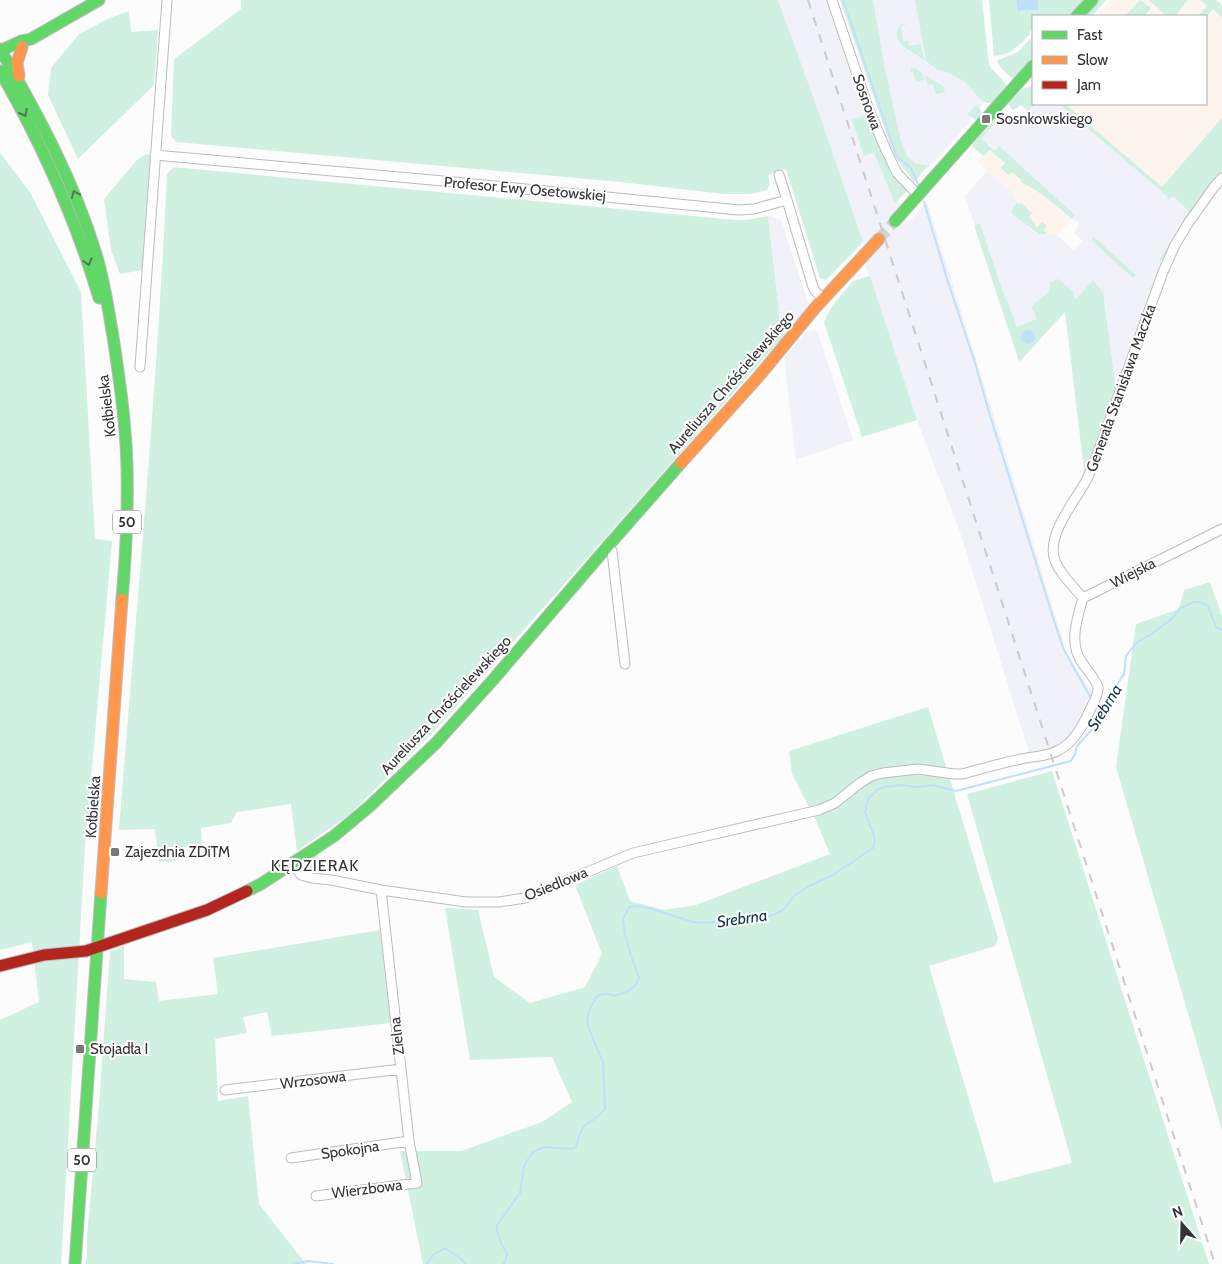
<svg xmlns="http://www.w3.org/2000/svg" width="1222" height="1264" font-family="Cabin,sans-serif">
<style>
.commercial{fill:#fdf4ee}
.built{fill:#f1f1fa}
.green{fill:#d0f0e1}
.water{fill:#c0e0f7}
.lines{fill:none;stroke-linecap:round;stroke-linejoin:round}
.stream{stroke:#c0e0f7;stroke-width:2}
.secondary-tunnel{stroke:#d4d4d5;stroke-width:11;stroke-dasharray:11 5.5;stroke-linecap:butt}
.street-casing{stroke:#bcbcbe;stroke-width:11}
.fast-casing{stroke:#bcbcbe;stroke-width:13}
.slow-casing{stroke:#bcbcbe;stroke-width:13}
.jam-casing{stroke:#bcbcbe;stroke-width:13}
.street{stroke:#fff;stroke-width:9}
.fast{stroke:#63d668;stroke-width:11}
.slow{stroke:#ff974d;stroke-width:11}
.jam{stroke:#b3261e;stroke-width:11}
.rail{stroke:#cbcbcb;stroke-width:2;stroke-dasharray:9 9;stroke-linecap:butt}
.oneway{stroke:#497c4c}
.poi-dot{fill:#79797c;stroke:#fff;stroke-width:2}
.labels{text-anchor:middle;stroke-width:4;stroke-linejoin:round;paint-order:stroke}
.shield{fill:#fff;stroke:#707072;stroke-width:1}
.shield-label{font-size:14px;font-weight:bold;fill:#333236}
.street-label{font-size:15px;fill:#333236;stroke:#fff}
.poi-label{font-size:15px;fill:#333236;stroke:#fff;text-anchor:start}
.water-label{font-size:16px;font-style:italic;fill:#12354a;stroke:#fff}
.neighbourhood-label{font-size:16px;letter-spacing:1px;fill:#333236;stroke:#fff}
</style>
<rect width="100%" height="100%" fill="#fcfcfd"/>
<path class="commercial" d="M1111,0H1211L1222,10V137L1168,198L1059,104H1206V16H1097Z
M992,148L1072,219L1057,235L1039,234L1012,214L1013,193L977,162L982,155H985Z"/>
<path class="built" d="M778,0H829L907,224L927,202L1003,445L1066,651L1078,672L1100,703L1093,717L1074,741L1048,761H1030L1029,752L961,535L917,420L865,264L869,259L863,242L818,110Z
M873,0H920L984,43L985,102L969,120L970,122L931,165L916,164L907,156L901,141L885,68Z
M1011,104H1059L1168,197L1172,193L1194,212L1161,261L1164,265L1142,329L1124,365L1115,392L1093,281L1030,350L1021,360L1019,361L965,196L987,171L1013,193L1017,203L1012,209V214L1038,234L1058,235L1073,250L1083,241L1074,233V232L1078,227L1079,222L1072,219L981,139L1004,112L1024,125L1033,116L1021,105L1015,109Z
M768,216H770L781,220L809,305L805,312L782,338Z
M817,330L853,440L796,460L784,357L807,332Z"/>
<path class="green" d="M241,0H778L818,110L863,242L826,280L820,278L786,169L768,175L770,183L767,190L750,194H723L621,182L176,142L171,136L174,59L241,9Z
M840,0H873L885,68L901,141L907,156L916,164L931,165L926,168L914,182L894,155Z
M915,0H982L989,65C994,73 1005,80 1008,89L996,101L991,103H987L981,100L965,82L950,73L938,70L926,61Z
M989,0H1016L1017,11L1038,10V0H1087L1073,16H1033V28L1029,33L1030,34C1018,46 1012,55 994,56Z
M1096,0H1106L1092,16H1082Z
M1140,0L1151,8L1144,16H1125Z
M1149,0H1188L1175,16H1167Z
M1200,0H1216L1222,5V17L1213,9L1206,18V16H1198L1207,6Z
M129,11L131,32L158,30L154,85L78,159L48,95L51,68L79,34L110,18Z
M902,23L906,25L901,26L903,41H908L909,46L921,44L924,60L903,46C896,39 894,30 902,23Z
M1033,36V37L1031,41L1033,43V61L1015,81L1002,69L997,62L998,60L1018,52Z
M912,68H915L922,73L924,80L916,82L913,72H910V70Z
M925,75L944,87L945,92L936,94L933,84L928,85Z
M1033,86L1034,104L1029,109L1035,114L1034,116L1021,105L1013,110L1008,104L1022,89Z
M1059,104H1065L1162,187L1222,118V178L1194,212L1161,261L1159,260L1189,215L1188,210L1173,196L1168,200L1167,199L1168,197Z
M976,105C984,111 982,115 978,122L968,114Z
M1002,111L1014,117L1013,118L1004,113L981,139L995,151L999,146L1075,215L1072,219C1056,205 1040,191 1020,182L1022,181L1012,172L1008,175L1001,168L1005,163L990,150L983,156L973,147L972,145Z
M868,113L908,190L895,203L874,153L864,156L852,120Z
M0,153L30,192L81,292L95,539L112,541L85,847L61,1264H0V1020L39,1002L32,942L0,950Z
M146,154L151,155L143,270L120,274L111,250L104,199L137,160Z
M173,167L735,220H747L768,216L782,338L437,728L349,815L297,851L291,804L237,812L231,823L201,828L202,846L176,848V861L159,862L155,829L119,830C136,611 157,393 167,174Z
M1017,202L1019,204L1021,203L1032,213L1029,217L1036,224L1035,225L1037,227L1042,222L1046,225V227L1044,230L1047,233L1046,234H1039L1012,214V209Z
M980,224L1005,298H1006L1017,327L1037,319L1032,308L1036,302L1049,292L1050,282L1058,279L1073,291L1075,300L1093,280L1103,292L1116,391L1085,478L1065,312L1021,360L1019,361L974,225Z
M1093,236L1136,275L1133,278L1092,241Z
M870,276L917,420L862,437L824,322L832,306L853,281Z
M1210,582L1222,616V1130L1116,767L1136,624L1179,609L1184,590Z
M928,707L998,938L995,946L929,966L994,1183L1072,1163L967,794L1052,771L1209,1264H423L400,1151H461L542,1122L572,1102L552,1057L470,1060L445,908L478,910L494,977L530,1003L585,987L602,954L575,885L617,866L630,901L664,910L696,905L830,854L816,821L792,774L789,751Z
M316,853L318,857L314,872L311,874L305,871L303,865L313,854Z
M380,930L391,1023L272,1036L267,1012L243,1017L247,1033L215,1039L218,1101L248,1096L259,1204L305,1263L307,1264H85L87,1257V1236L99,1105L110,951L124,946V979L156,982L159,1001L218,994L213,958Z"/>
<path class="water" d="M1016,0H1038V10L1017,11Z
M1021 337a7 7 0 1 1 14 0a7 7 0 1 1-14 0Z"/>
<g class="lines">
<path class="stream" d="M843,0L897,157L911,168L919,187
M924,202L948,282L975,363L989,412L1056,627L1064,650L1091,698
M1096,703L1104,709
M294,1264L308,1261L333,1264
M427,1264L433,1255L445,1248L460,1258L466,1264
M503,1264L505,1262L507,1254C502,1244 496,1236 497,1225L520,1193L524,1166L532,1153L544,1147L571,1149L576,1147C578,1140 579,1133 583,1128C590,1119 601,1118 605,1108L603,1063L589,1029L587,1020L589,1011L596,997C602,994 606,992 613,996C624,993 635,990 639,978L631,956L625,935L623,919L629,907L639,906L652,909L693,922L705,923L750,919L773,915L783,910L795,895L809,886L833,875L873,848L875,841L873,833L865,812L868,799L877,790L884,787L901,785L917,787L933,785L956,791L1071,761L1075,754L1077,746L1097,724L1109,697L1124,674L1126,656L1136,643L1150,635L1173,618L1179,609L1193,602H1201L1208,606L1216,627L1222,630"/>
<path class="secondary-tunnel" d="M879,239L895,221"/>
<defs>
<path id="street" d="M832,0L869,110L886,150L897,173L919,196
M155,155L443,181L739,210L754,209L787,200L813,287L815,291L824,299
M779,175L787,200
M140,367L167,0
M608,546L612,551L625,664
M1083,598C1074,587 1057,571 1054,557C1048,532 1076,500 1087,479C1090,472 1093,465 1096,458L1163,272L1175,245L1189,222L1214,187L1222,178
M293,864L301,875L312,878L331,880L381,890L466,902H499L525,898L633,853L819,810L835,803L860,783L871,776L883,773L918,769L954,774H962C981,769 1001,763 1021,759C1033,756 1048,757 1059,750C1074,742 1082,727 1089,712C1092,705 1099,695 1098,687C1095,678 1086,669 1081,661C1069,643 1077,618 1083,598L1222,529
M225,1090L401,1069
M291,1158L409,1141
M316,1196L417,1183L409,1141L401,1069L381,890"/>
<path id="fast" d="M1077,16L1092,0
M0,49C38,115 74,181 96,254C105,283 109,313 114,343C120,384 126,425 127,467C128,511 126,555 122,599
M0,51L21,41L31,39L99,0
M0,71C42,144 75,217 99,298
M895,221L1033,66
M247,891L261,884L334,836L370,806L436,743L492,681L608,546L681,463
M75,1264L101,893"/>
<path id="slow" d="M19,76L17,63L22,47
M681,463L759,376L815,308L879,239
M101,893L122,599"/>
<path id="jam" d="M0,966L44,955L86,951L207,910L247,891"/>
</defs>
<use href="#street" class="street-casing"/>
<use href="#fast" class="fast-casing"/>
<use href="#slow" class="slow-casing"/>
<use href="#jam" class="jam-casing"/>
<use href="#street" class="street"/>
<use href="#fast" class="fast"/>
<use href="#slow" class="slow"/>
<use href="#jam" class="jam"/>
<path class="rail" d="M808,0L1215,1264"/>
</g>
<defs><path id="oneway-chevron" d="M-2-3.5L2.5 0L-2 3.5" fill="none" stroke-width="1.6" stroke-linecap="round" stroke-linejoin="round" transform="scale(1.25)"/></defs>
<g class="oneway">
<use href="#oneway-chevron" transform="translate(24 113) rotate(61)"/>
<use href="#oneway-chevron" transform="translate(75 194) rotate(-112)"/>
<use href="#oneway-chevron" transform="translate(88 262) rotate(72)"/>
</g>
<g class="poi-dot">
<rect x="981" y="114" width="10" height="10" rx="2.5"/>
<rect x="110" y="847" width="10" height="10" rx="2.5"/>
<rect x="75" y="1044" width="10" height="10" rx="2.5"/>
</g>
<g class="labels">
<g class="shield">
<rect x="113" y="510.5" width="28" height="23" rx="4"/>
<rect x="68" y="1148.5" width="28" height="23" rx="4"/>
</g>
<g class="shield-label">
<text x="127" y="527">50</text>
<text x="82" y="1165">50</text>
</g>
<g class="street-label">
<text transform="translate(867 102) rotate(70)" y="5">Sosnowa</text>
<text transform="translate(525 189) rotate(5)" y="5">Profesor Ewy Osetowskiej</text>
<text transform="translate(731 382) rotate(-49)" y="5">Aureliusza Chróścielewskiego</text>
<text transform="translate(1121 388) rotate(-70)" y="5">Generała Stanisława Maczka</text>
<text transform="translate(107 406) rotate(-97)" y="5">Kołbielska</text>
<text transform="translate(1133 573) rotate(-27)" y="5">Wiejska</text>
<text transform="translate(446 705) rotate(-47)" y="5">Aureliusza Chróścielewskiego</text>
<text transform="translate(93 807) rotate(-86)" y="5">Kołbielska</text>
<text transform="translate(556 884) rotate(-22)" y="5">Osiedlowa</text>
<text transform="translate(397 1036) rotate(-96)" y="5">Zielna</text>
<text transform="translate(313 1080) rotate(-7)" y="5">Wrzosowa</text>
<text transform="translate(350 1150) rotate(-8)" y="5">Spokojna</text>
<text transform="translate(367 1189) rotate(-7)" y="5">Wierzbowa</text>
</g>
<g class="poi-label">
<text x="996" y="124">Sosnkowskiego</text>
<text x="125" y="857">Zajezdnia ZDiTM</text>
<text x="90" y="1054">Stojadła I</text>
</g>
<g class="water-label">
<text transform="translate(1104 707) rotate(-58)" y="6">Srebrna</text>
<text transform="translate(742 918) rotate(-8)" y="6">Srebrna</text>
</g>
<g class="neighbourhood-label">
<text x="315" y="871">KĘDZIERAK</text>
</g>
</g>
<rect x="1032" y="15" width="175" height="90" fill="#ffffff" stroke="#adadaf"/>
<rect x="1042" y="31" width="25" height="8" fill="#63d668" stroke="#adadaf"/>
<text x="1077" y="40" font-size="15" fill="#333236">Fast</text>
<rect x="1042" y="56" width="25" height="8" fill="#ff974d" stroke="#adadaf"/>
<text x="1077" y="65" font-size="15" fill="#333236">Slow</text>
<rect x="1042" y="81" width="25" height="8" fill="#b3261e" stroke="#adadaf"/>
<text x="1077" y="90" font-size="15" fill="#333236">Jam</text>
<g transform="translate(1182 1224) rotate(340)" stroke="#ffffff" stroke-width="4" paint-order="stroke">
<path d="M0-4L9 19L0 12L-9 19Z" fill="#333236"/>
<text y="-8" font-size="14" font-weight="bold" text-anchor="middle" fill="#333236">N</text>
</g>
</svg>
